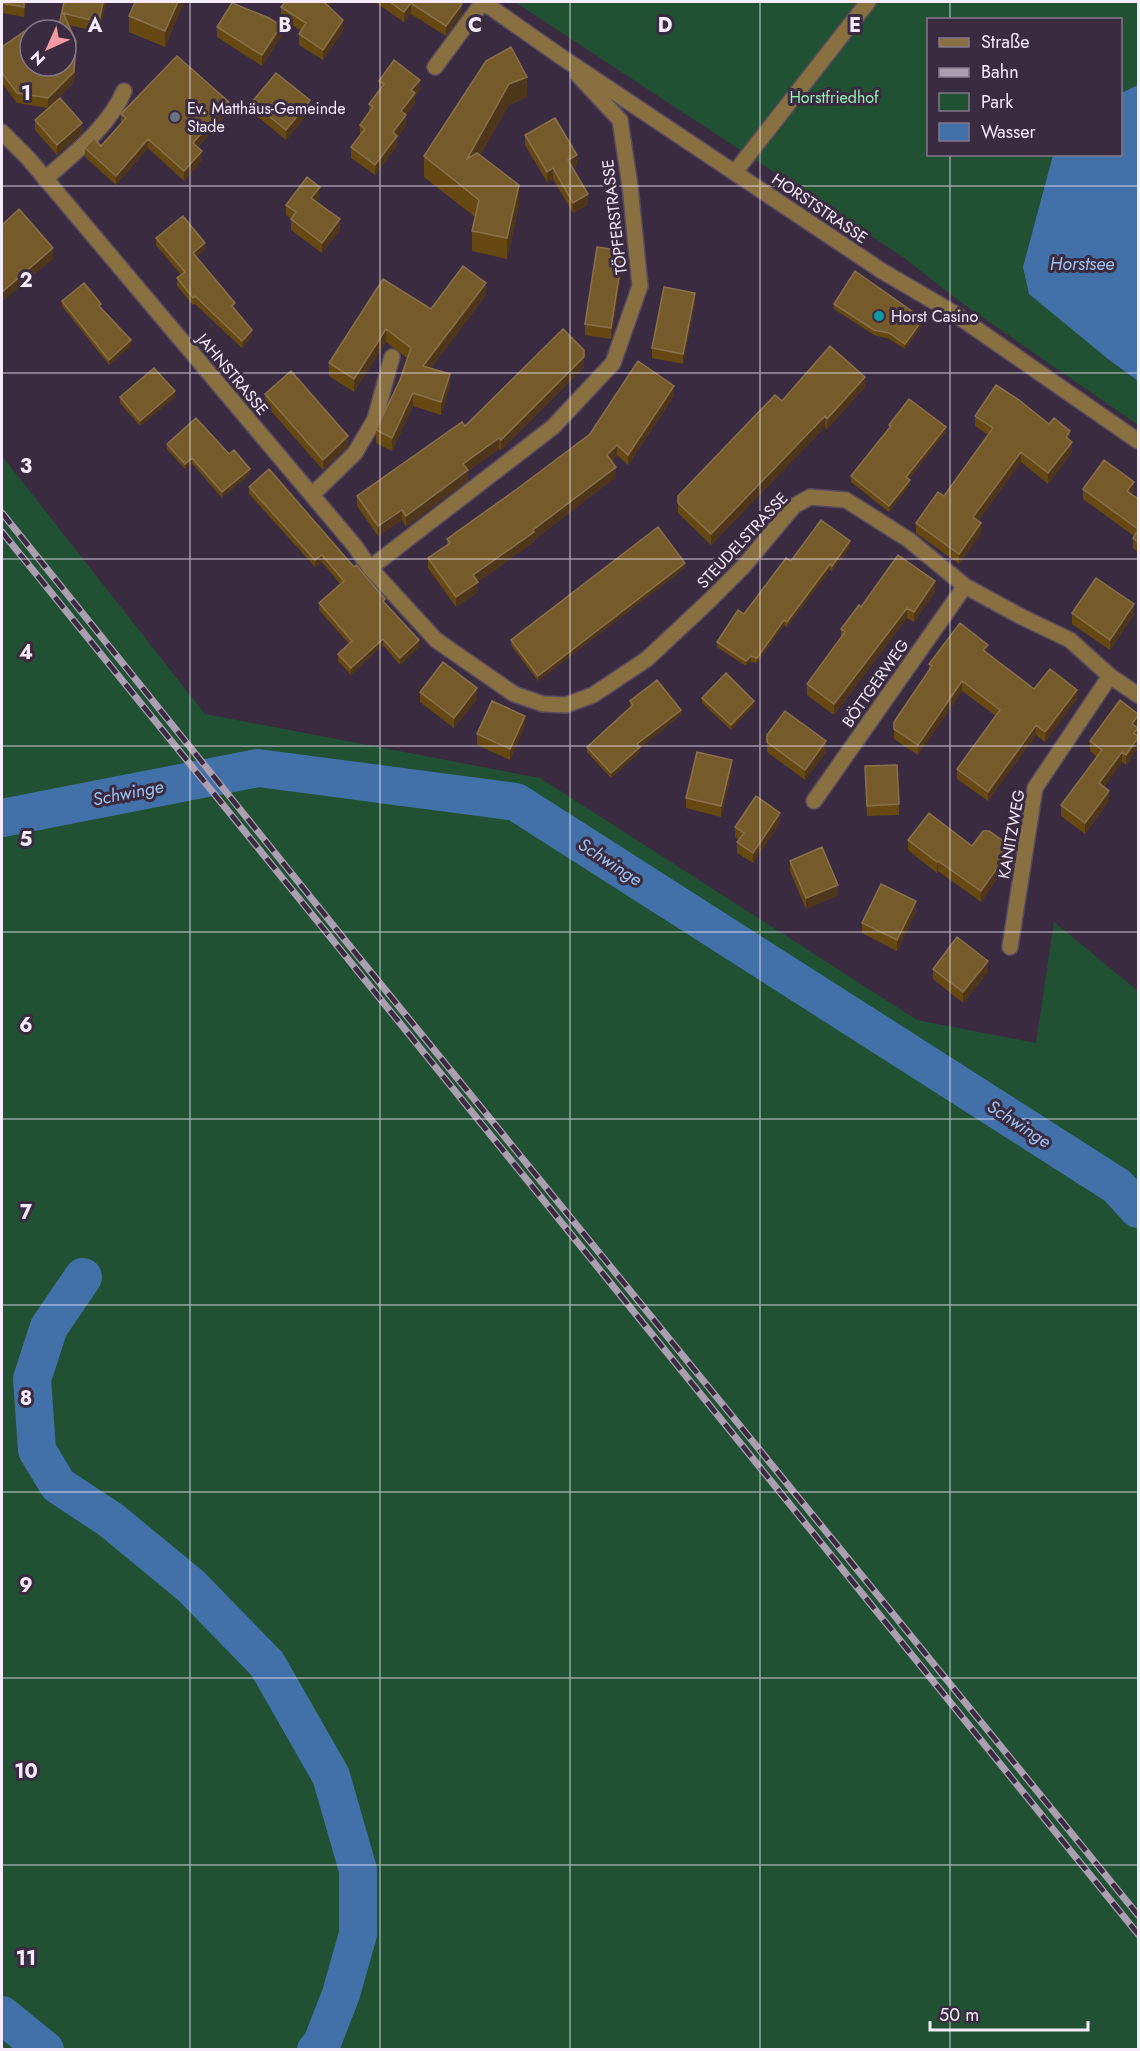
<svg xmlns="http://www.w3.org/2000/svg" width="1140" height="2051" font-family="Jost,sans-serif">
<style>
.green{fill:#205132}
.water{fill:#4271a9}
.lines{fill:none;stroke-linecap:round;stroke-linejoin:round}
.river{stroke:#4271a9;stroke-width:38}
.minor-casing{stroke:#584a5f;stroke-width:18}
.minor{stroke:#897040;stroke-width:15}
.rail-casing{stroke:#aa9eb0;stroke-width:7}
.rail{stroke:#3a2b41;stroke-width:4.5;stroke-dasharray:14;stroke-linecap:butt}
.wall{fill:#664912}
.shaded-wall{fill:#4e361a}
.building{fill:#755b2a;stroke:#89714b;stroke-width:1.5}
.grid{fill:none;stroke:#f5ebfa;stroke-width:1.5;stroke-opacity:0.55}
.worship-dot{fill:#6b7280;stroke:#3a2b41;stroke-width:2}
.culture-dot{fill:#0f9aa8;stroke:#3a2b41;stroke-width:2}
.labels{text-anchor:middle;stroke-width:6;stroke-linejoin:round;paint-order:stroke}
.park-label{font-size:16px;fill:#90f4b2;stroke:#3a2b41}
.poi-label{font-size:16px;fill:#f5ebfa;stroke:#3a2b41;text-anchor:start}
.street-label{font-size:16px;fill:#f5ebfa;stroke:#3a2b41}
.water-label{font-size:18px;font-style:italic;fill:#9cc3f2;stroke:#3a2b41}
.grid-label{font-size:20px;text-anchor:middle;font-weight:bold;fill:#f5ebfa;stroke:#3a2b41;stroke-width:6;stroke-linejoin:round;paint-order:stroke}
</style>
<rect width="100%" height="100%" fill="#3a2b41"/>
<path class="green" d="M515,2H1138V85L1121,93L1120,20H928V154L1053,155L1023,267L1108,359L1138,381V425L959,301L903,257Z
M2,456L205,714L540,778L917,1020L1036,1043L1054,922L1138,991V2049H2V837L140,809L127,794L126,779L2,804Z"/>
<path class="water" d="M1138,85V381L1108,359L1029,294L1023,267L1053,155L1120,154L1121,93Z
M126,779L127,794L140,809L2,837V804Z"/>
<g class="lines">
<path class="river" d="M2,818L258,768L516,802L1117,1186L1138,1209
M83,1277L49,1327L32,1379L37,1450L58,1485L111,1520L191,1586L267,1664L331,1776L358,1870V1934L341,1994L322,2043L316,2050
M2,2015L45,2050"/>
<defs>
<path id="minor" d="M483,2L560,56L882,271L952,312L1138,441
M435,67L483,2
M2,132L28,158L354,545L370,568L436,640L514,694L543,704L566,705L593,695L647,659L710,600L743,567L794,506L810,497L846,500L909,540L965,586L1020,616L1070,640L1110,676L1138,695
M735,172L868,2
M45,179C73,154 109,127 124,91
M312,495L355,453L375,419L392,357
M370,568L553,427L613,363L640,286L630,186L620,120L578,75
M814,801L965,586
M1010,947L1035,788L1110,676"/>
</defs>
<use href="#minor" class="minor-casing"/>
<use href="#minor" class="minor"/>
<defs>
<path id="rail" d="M2,513L361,960L1138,1915
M2,532L1138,1934"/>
</defs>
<use href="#rail" class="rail-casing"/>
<use href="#rail" class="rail"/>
</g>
<path class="wall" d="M2,2H26L24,17L2,13Z
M64,2H106L99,32L69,25L76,52L74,83L48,108L17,103L2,83V47L58,30Z
M184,2L165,47L129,32V16Z
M375,2H458L462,14L446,36L411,14L404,22Z
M328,6L343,31L323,60L299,45V34L301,31L281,17V7Z
M217,27L281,36L262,66L217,37Z
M486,61L527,97L509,105L480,155L519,205L507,259L472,251V231L475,217L424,177V156Z
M379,81L420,90L415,96V103L406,115V125L397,138V146L375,175L351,158V147L360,136V125L369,113V104L379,90Z
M252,102L310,111L286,140L252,112Z
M229,111L198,147L202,160L184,181L148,148L116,185L85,157V148L101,146L121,124V114Z
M35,120L82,133L57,155L35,130Z
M525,135L577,165L572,167L588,205L573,213L553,179L547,182L525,145Z
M320,197L316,202L340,230L322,253L291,230V219L286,215V205Z
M156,238L205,250L196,257L235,310L252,337L242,348L195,304L193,305L177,286V278L181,275L156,245Z
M623,261L611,339L585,335V324Z
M383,279L431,309L486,295L431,368L450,387L441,415L413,406L392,451L376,443V430L400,380L407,358L386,342L354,392L329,376V363Z
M62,301L101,308L131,346L109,365L62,306Z
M695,303L683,364L652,358V348Z
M834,304L923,324L905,349L889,339L874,335L834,309Z
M584,367L501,450L499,449L468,471V480L406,527L402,520L378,536L357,506V496L465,426Z
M865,387L827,429L825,427L711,545L678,513V496L782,401Z
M265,394L348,446L323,470L265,404Z
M674,396L628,465L617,455L611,461L616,477L534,540V542L478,582V592L456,607L428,568V558L447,545V539L517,489Z
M120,397H175L140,426L120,403Z
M975,416L1070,440L1072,452L1048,484L1021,462L978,521L981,534L959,564L916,533V523L944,496L988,435L975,426Z
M889,425L946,432L909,479L910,485L889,512L851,482V476L889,430Z
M167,444L229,454L250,474L222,498L192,463L185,469L167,449Z
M249,487L385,603L419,647L400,665L383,645L351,675L338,661V654L349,644L319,610V603L340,584L322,562L315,567L249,494Z
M1083,489L1134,492L1132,494L1138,499V552L1133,548V538L1134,536L1083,499Z
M850,547L832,571L830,570L787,627L784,625L757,663L751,662L746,666L717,647V642L744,614L791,561Z
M685,568L538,681L511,645V640Z
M935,592L914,622L907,618L834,715L807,695V684L841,638V629L861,607Z
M1072,613L1134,614L1110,650L1072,624Z
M988,654L1034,689L1077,699L1045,742L1036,735L988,801L957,779V769L996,716L962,691L918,755L894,739V722L929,671V664Z
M420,692L477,699L454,728L420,702Z
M702,698L754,706L731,730L702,703Z
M630,701L681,715L640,748V752L611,778L587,752V747L630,707Z
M525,726L510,760L477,745V734Z
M1137,727L1138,728V748L1126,765L1122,762L1104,787L1109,801L1085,834L1061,816V805L1097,757L1090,751V741Z
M767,735L826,752L805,780L767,752Z
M865,766L899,804V815L867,816Z
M732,771L721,817L686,808V798Z
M780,823L753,863L737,853V842L739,840L735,837V827Z
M908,840L972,846L1012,857L981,902L938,871L937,873L908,850Z
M790,861L838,895L806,909L790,871Z
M916,912L897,951L862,933V923Z
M933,969L988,972L963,1003L933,979Z"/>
<path class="shaded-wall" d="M24,2H26L24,17Z
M103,2H106L99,32V22Z
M178,2H184L165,47V31Z
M324,2H331L324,12Z
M411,3V14L404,22V12Z
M462,4V14L446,36V26Z
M343,20V31L323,60V50Z
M281,26V36L262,66V55Z
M76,41L74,83L48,108V98Z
M527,77V97L509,105L467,179V159L509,84Z
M420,80V90L415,96V103L401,121V111L411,90Z
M310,100V111L286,140V130Z
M229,102V111L193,152V143Z
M406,115V125L397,138V146L375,175V165L393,132Z
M82,123V133L57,155V145Z
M148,139V148L116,185V176Z
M202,151V160L184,181V171Z
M577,155V165L568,170V160Z
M553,168V179L547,182V172Z
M519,185V205L507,259V238Z
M320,187V197L311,209V198Z
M588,194V205L573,213V203Z
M340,219V230L322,253V243Z
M205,243V250L193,260V253Z
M53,248V259L2,302V292Z
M623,251V261L611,339V328Z
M486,283V295L423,379V366Z
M695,293V303L683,364V354Z
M923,319V324L905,349V344Z
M386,329V342L354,392V379Z
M252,330V337L242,348V341Z
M131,340V346L109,365V360Z
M584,357V367L501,450V440Z
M450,374V387L441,415V402Z
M865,377V387L827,429V419Z
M674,386V396L628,465V455Z
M175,391V397L140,426V421Z
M413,393V406L392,451V438Z
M825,416V427L711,545V534Z
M946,427V432L906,482V477Z
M1070,431V441L1066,437Z
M348,436V446L323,470V460Z
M499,438V449L468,471V480L406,527V516L463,464Z
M1072,442V452L1048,484V473Z
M617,445V455L607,465V455Z
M1021,452V462L973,528V517Z
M192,458V463L185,469V464Z
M616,467V477L534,540V542L478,582V592L456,607V597L473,575Z
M250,469V474L222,498V492Z
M910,480V485L889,512V506Z
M1134,482V492L1127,501V491Z
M402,510V520L378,536V526Z
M981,523V534L959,564V554Z
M850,541V547L832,571V566Z
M322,555V562L315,567V560Z
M685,563V568L538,681V676Z
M830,564V570L787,627V622Z
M935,581V592L914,622V612Z
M1134,604V614L1110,650V640Z
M907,608V618L834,715V704Z
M784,620V625L757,663V658Z
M383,639V645L351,675V668Z
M419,640V647L400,665V658Z
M988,645V654L983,650Z
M751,656V662L746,666V661Z
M962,681V691L918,755V745Z
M477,688V699L454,728V718Z
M1077,690V699L1045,742V732Z
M754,701V706L731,730V725Z
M681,710V715L640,748V752L611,778V773L637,744Z
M1138,715V726L1132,734V724Z
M525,716V726L510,760V749Z
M1036,725V735L988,801V792Z
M1138,728V748L1126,765V755L1134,733Z
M826,741V752L805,780V770Z
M1122,752V762L1099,794V783Z
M732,760V771L721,817V806Z
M1109,791V801L1085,834V823Z
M780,813V823L753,863V853Z
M1012,847V857L981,902V891Z
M938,861V871L937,873V862Z
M838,885V895L806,909V898Z
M916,901V912L897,951V940Z
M988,961V972L963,1003V992Z"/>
<path class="building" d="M2,2H24V7L2,3Z
M64,2H103L99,22L63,13L76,41L74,72L48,98L17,93L2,73V47L32,26L58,30H30V66H66V30H58Z
M135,2H178L165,31L129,16Z
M285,2H324L343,20L323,50L299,34L306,23L281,7Z
M390,2H458L462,4L446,26L411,3L404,12Z
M232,3L269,18L281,26L262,55L217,27Z
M511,47L527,77L509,84L467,159L477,153L519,185L507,238L472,231L479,200L424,156L486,61Z
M177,56L229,102L193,143L202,151L184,171L148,139L116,176L85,148L94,138L101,146L126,118L121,114Z
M394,60L420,80L411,90L415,93L401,111L406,115L393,132L397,136L375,165L351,147L365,129L360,125L373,107L369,104L384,84L379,81Z
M276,73L310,100L286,130L252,102Z
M60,98L82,123L57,145L35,120Z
M555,118L577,155L568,160L588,194L573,203L553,168L547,172L525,135Z
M307,177L320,187L311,198L340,219L322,243L291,219L296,212L286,205Z
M19,209L53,248L2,292V225Z
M183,216L205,243L193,253L235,303L232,306L252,330L242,341L195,296L193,298L177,278L185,272L156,238Z
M597,247L623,251L611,328L585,324Z
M463,266L486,283L423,366L450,374L441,402L413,393L392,438L376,430L400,380L411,348L386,329L354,379L329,363L383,279L431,309Z
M855,271L923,319L905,344L889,333L874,330L834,304Z
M84,283L101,304L99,306L131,340L109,360L62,301Z
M664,287L695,293L683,354L652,348Z
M563,329L584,350V357L501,440L499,438L463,464L468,470L406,516L402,510L378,526L357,496L462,422L465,426Z
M830,346L865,377L827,419L825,416L711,534L678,503V496L775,395L782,401Z
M638,361L674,386L628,455L617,445L607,455L616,467L533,530L534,532L473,575L478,582L456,597L428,558L450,543L447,539L517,489L590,434Z
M154,368L175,391L140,421L120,397Z
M291,371L348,436L323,460L265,394Z
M996,385L1019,400L1049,424L1054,418L1070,431L1066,437L1072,442L1048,473L1021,452L973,517L981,523L959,554L916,523L938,492L944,496L993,428L975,416Z
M909,399L946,427L906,477L910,480L889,506L851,476L891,426L889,425Z
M196,418L229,454L234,450L250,469L222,492L192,458L185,464L167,444Z
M1104,460L1134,482L1127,491L1138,499V529L1083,489Z
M269,469L354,567L356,565L385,599L383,601L419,640L400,658L383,639L351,668L338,654L352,641L319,603L344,581L322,555L315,560L249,487Z
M821,520L850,541L832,566L830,564L787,622L784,620L757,658L751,656L746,661L717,642L738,610L744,614L786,558L791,561Z
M658,527L685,563L538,676L511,640Z
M1138,530V542L1133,538Z
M898,555L935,581L914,612L907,608L834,704L807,684L845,632L841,629L859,605L861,607Z
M1096,578L1134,604L1110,640L1072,613Z
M960,623L988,645L983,650L1034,689L1050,669L1077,690L1045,732L1036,725L988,792L957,769L1000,710L962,681L918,745L894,729V722L932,666L929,664Z
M443,662L477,688L454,718L420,692Z
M726,673L754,701L731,725L702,698Z
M657,680L681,710L637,744L640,747L611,773L587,747L633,705L630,701Z
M1120,700L1138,714V715L1132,724L1138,728L1134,733L1138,736V738L1126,755L1122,752L1099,783L1109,791L1085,823L1061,805L1102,750L1090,741Z
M492,701L525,716L510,749L477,734Z
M785,711L826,741L805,770L767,742V735Z
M697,752L732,760L721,806L686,798Z
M897,765L899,804L867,806L865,766Z
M756,796L780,813L753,853L737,842L744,833L735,827Z
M929,813L972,846L983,831H989L1012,847L981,891L938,861L937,862L908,840Z
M822,847L838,885L806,898L790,861Z
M881,884L916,901L897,940L862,923Z
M957,937L988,961L963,992L933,969Z"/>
<path class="grid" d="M190,2V2050M380,2V2050M570,2V2050M760,2V2050M950,2V20M950,154V2050M2,186H1138M2,373H1138M2,559H1138M2,746H1138M2,932H1138M2,1119H1138M2,1305H1138M2,1492H1138M2,1678H1138M2,1865H1138"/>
<circle class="worship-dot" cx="175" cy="117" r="6"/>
<circle class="culture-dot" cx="879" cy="316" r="6"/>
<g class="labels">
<g class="park-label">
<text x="834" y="103">Horstfriedhof</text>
</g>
<g class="poi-label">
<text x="187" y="114">Ev. Matthäus-Gemeinde<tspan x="187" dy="18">Stade</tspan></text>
<text x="891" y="322">Horst Casino</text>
</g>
<g class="street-label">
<text transform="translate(820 208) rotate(34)" y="6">HORSTSTRASSE</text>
<text transform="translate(614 217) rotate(-97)" y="6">TÖPFERSTRASSE</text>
<text transform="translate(233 374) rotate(50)" y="6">JAHNSTRASSE</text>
<text transform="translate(742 540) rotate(-47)" y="6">STEUDELSTRASSE</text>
<text transform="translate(875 683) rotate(-55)" y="6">BÖTTGERWEG</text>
<text transform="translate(1011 834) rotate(-80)" y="6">KANITZWEG</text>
</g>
<g class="water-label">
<text x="1082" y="270">Horstsee</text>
<text transform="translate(128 793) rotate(-11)" y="6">Schwinge</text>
<text transform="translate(610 862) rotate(33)" y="6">Schwinge</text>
<text transform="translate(1019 1124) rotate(33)" y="6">Schwinge</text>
</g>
</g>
<g class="grid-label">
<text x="95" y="32">A</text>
<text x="285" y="32">B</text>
<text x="475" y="32">C</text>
<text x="665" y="32">D</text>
<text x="855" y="32">E</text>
<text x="26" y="100">1</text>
<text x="26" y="287">2</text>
<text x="26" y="473">3</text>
<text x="26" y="659">4</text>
<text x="26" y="846">5</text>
<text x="26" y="1032">6</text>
<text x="26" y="1219">7</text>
<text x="26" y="1405">8</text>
<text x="26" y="1592">9</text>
<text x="26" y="1778">10</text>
<text x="26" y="1965">11</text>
</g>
<rect width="1140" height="2051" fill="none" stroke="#f5ebfa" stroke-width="6"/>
<rect x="927" y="18" width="195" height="138" fill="#3a2b41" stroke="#85788b" stroke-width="1.5"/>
<rect x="939" y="38" width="30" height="9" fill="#897040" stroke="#85788b" stroke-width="1.5"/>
<text x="981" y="48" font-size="18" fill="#f5ebfa">Straße</text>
<rect x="939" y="68" width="30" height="9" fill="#aa9eb0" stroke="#85788b" stroke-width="1.5"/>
<text x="981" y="78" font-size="18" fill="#f5ebfa">Bahn</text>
<rect x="939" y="93" width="30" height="18" fill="#205132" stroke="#85788b" stroke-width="1.5"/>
<text x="981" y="108" font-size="18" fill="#f5ebfa">Park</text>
<rect x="939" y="123" width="30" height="18" fill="#4271a9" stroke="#85788b" stroke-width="1.5"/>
<text x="981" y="138" font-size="18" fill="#f5ebfa">Wasser</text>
<g transform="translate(48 48) rotate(225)"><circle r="28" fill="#3a2b41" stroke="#85788b" stroke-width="1.5"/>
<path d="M0-4.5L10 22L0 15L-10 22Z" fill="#f49aa4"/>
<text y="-9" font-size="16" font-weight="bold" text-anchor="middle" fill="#f5ebfa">N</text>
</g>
<path d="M930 2021v9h158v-9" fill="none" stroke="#f5ebfa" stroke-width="3"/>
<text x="939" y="2021" font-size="18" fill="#f5ebfa" stroke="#3a2b41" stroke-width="4.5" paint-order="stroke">50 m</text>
</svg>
